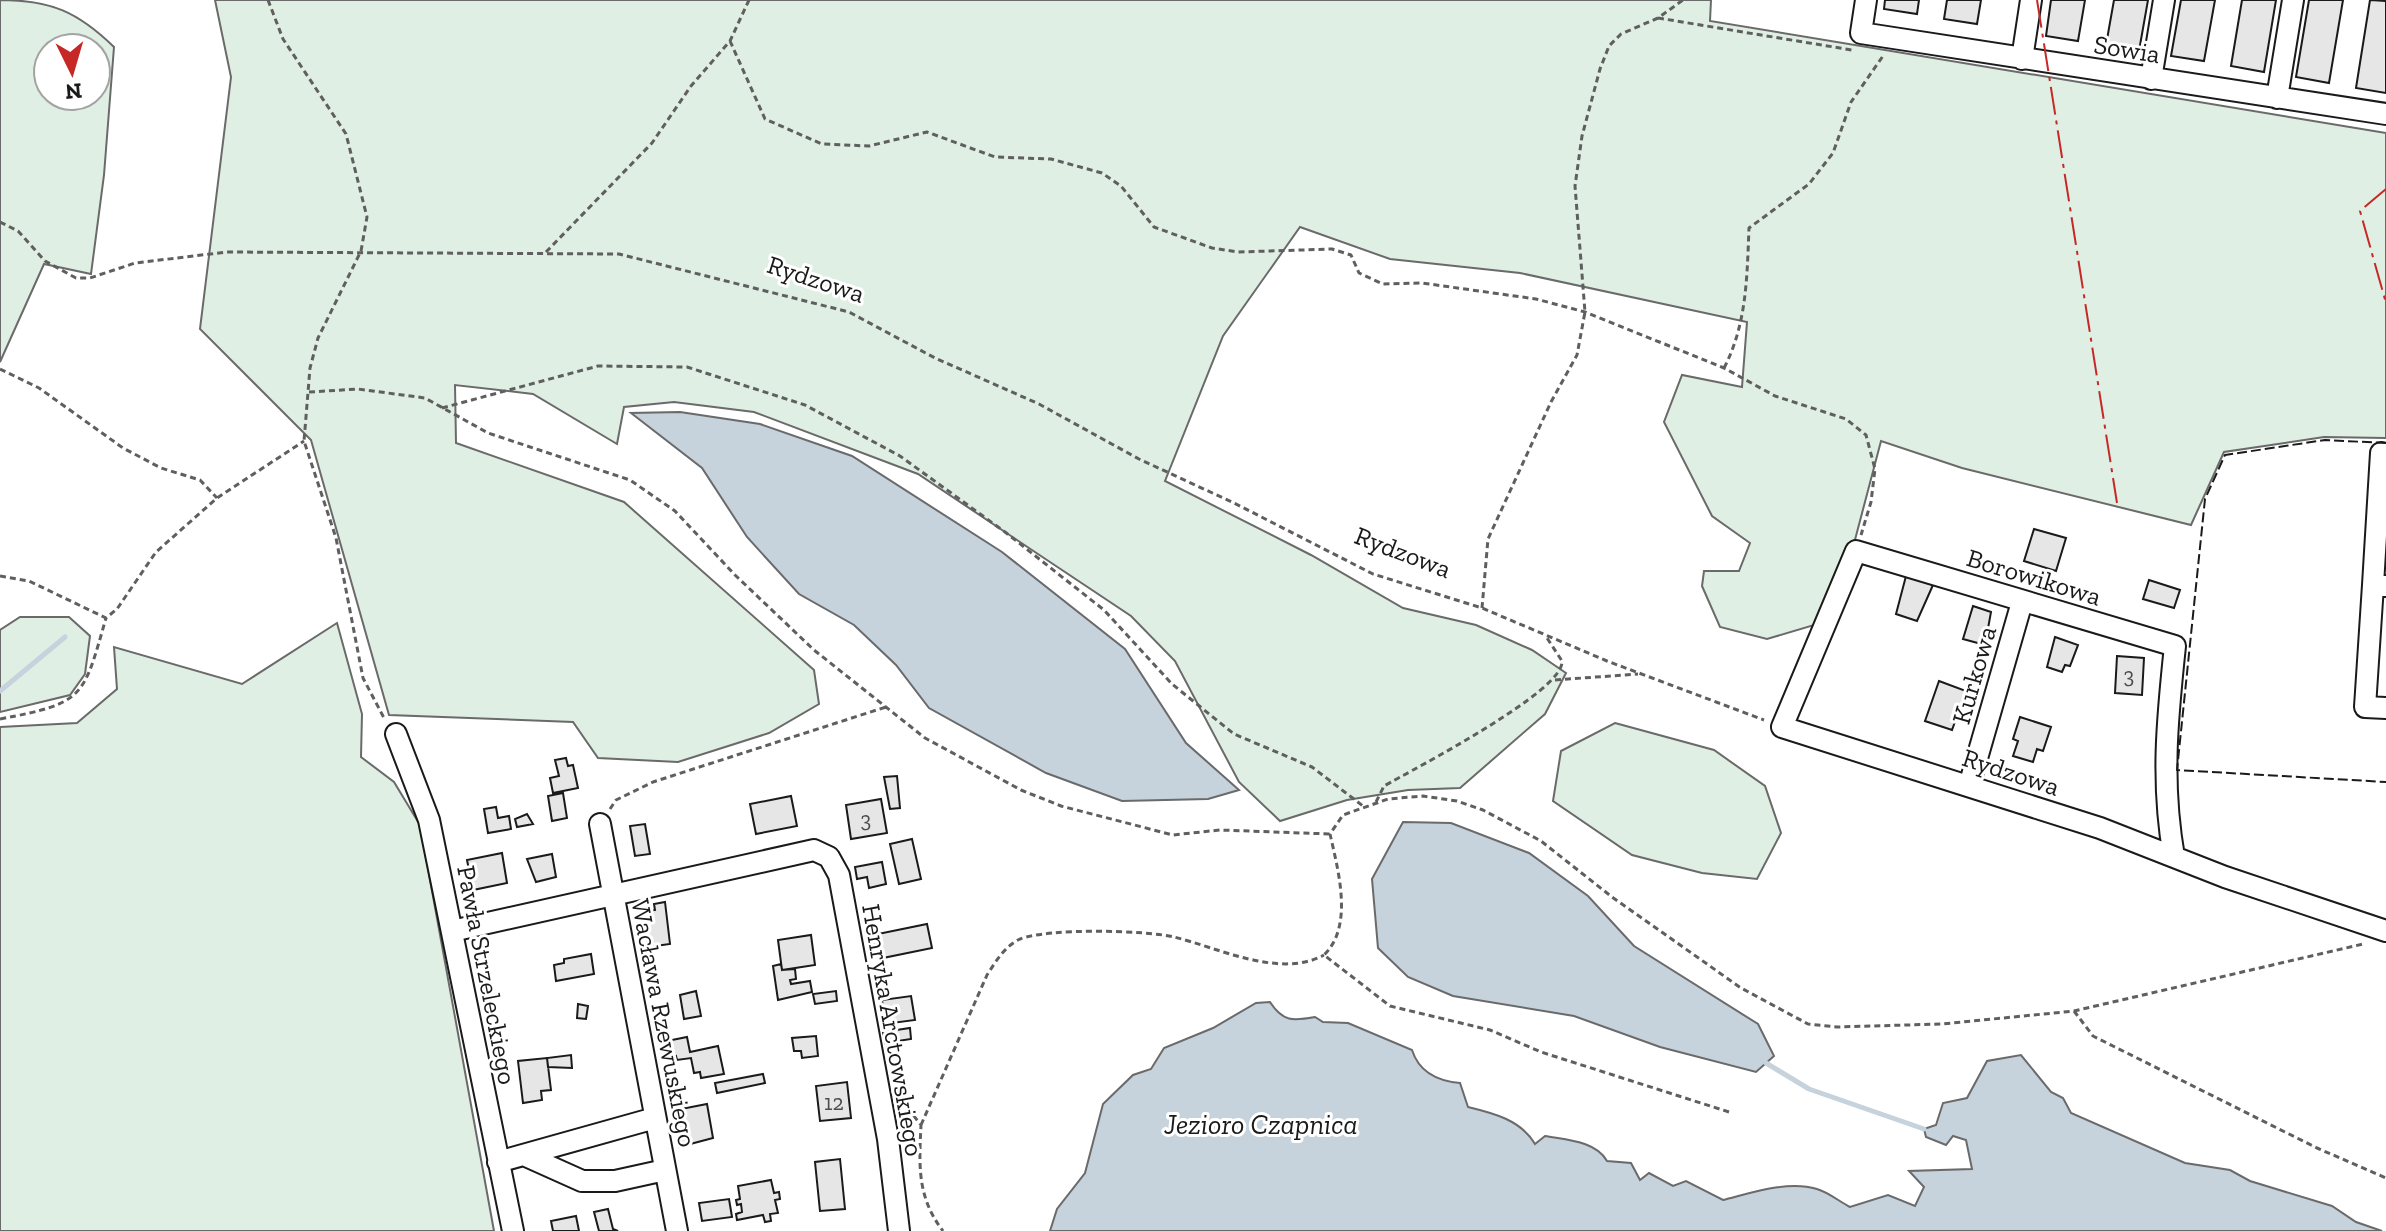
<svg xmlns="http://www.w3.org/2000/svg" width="2386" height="1231" font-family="'Zilla Slab',serif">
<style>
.green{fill:#e0efe3;stroke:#6a6a6a;stroke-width:2;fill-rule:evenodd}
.water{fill:#c6d2dc;stroke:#6a6a6a;stroke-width:2}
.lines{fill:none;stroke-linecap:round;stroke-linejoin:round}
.stream{stroke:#c6d2dc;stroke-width:5}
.building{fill:#e6e6e6;stroke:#1a1a1a;stroke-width:2}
.minor-casing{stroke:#1a1a1a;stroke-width:24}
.path{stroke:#5f5f5f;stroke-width:3;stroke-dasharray:6 4;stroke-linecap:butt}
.minor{stroke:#fff;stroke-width:20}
.fence{stroke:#1a1a1a;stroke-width:2;stroke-dasharray:10 4;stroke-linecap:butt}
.power{stroke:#c62828;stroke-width:2;stroke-dasharray:28 6 4 6;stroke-linecap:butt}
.labels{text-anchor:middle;stroke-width:6;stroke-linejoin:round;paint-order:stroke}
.number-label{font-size:22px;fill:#4d4d4d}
.street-label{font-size:26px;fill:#1a1a1a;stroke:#fff}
.water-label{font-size:28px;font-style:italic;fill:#1a1a1a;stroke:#fff}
</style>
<rect width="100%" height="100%" fill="#fff"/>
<path class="green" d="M0,0C51,0 78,12 114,47L104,175L91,274L44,264L0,362ZM48,48H96V96H48Z
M215,0H1711L1710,21L2386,133V438L2324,437L2224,452L2191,525L1962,468L1881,441L1851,555L1821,623L1767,639L1720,627L1702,586L1704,571H1739L1750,543L1712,516L1664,422L1682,375L1742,387L1747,322L1520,273L1390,259L1300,227L1223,336L1165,481L1311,555L1403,608L1476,625L1532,650L1566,673L1545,714L1460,788L1408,790L1347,800L1280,821L1239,782L1175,661L1131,616L918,474L754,412L674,402L624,407L617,444L533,394L455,385L456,443L624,502L814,670L819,704L769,733L678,762L598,758L573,722L389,715L311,440L200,329L231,77Z
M20,617H69L90,636L85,674L70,695L0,712V630Z
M337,623L362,714L361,757L394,782L420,825L494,1231H0V727L77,723L117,689L114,647L242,684Z
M1615,723L1714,750L1765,786L1781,833L1757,879L1702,873L1632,855L1553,801L1561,751Z"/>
<path class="water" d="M680,412L760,424L852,456L1002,552L1125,649L1186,743L1239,790L1208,799L1122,801L1046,773L929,708L896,665L854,625L799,594L747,537L702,468L631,413Z
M1403,822L1451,823L1529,853L1588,896L1634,946L1758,1024L1774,1056L1756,1072L1660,1047L1574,1016L1453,996L1408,977L1378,948L1372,879Z
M1270,1002C1283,1022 1293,1021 1315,1017L1323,1022L1348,1023L1412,1050C1419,1072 1437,1081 1460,1083L1468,1107C1493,1113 1521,1120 1535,1144L1545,1136C1566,1140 1596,1141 1607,1161L1631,1163L1640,1180L1649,1173L1673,1186L1686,1181L1723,1200C1751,1193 1788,1180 1817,1189C1828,1192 1840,1202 1850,1207L1888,1195L1915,1206L1924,1187L1909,1171L1972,1169L1966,1140L1953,1136L1946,1145L1926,1137L1924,1129L1936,1125L1943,1103L1967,1098L1987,1061L2021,1055L2051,1092L2063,1098L2071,1113L2185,1163L2230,1170L2250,1181L2332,1206L2356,1222L2382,1231H1050L1057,1209L1085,1173L1103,1104L1133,1075L1151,1069L1164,1048L1213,1028L1256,1003Z"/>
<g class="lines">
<path class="stream" d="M0,691L65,637
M1766,1063L1809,1089L1924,1129"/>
</g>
<path class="building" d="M1885,0H1919L1917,14L1884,9Z
M1947,0H1981L1977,24L1944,19Z
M2051,0H2085L2078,41L2046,36Z
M2114,0H2148L2139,51L2106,45Z
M2181,0H2215L2204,61L2171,56Z
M2242,0H2276L2264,72L2231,66Z
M2309,0H2343L2329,83L2296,77Z
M2370,0L2386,1V93L2356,88Z
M2034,529L2066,538L2056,571L2024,561Z
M1906,576L1933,585L1917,621L1896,614Z
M2149,580L2180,590L2174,608L2143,599Z
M1973,606L1991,612L1985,645L1963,639Z
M2055,637L2078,645L2070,666L2065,665L2062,672L2047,667Z
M2117,656L2144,658L2142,695L2115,693Z
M1939,681L1966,691L1952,730L1925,721Z
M2020,717L2051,727L2043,751L2037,749L2033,762L2013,756L2018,741L2013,739Z
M566,758L568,766L573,765L578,788L553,793L550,778L559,776L555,760Z
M897,776L900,808L890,809L884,777Z
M563,793L567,818L552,821L548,796Z
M791,796L797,826L756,834L750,804Z
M881,799L887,833L851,839L846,805Z
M496,807L498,818L509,816L511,829L488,833L484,809Z
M527,814L533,824L517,827L515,819Z
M645,824L650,854L635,856L630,826Z
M912,839L921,879L899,884L890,844Z
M502,853L507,883L473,890L467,860Z
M552,854L556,877L536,882L527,859Z
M882,862L886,884L869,888L867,877L857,879L855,867Z
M665,902L670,944L648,947L644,912L655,910L654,904Z
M927,924L932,948L878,959L873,935Z
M811,935L815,965L782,970L778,940Z
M591,954L594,974L556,981L554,965L564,963V959Z
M781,964L782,970L795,969L796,979L790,980L791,984L810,981L812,992L778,1000L773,966Z
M696,991L701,1016L684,1019L680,995Z
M836,991L837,1001L815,1004L813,994Z
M911,996L915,1020L885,1024L882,1000Z
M578,1004L588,1006L586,1019L577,1018Z
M910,1028L911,1039L885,1043L883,1032Z
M816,1036L818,1056L802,1058L801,1051H794L792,1038Z
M687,1037L690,1052L718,1046L724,1074L701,1078L700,1072L694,1073L691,1058L677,1060L676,1056L671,1057L667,1041Z
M571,1055L572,1068L548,1067L547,1058Z
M547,1058L551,1090L541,1091L542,1100L523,1103L518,1061Z
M763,1074L765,1083L717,1093L715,1083Z
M847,1082L851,1118L820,1121L816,1086Z
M707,1104L713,1138L679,1147L674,1121L683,1119L681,1109Z
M840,1159L845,1209L820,1211L815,1162Z
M771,1180L774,1193L779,1192L780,1199L775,1200L778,1213L770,1214L771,1221L765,1222L763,1215L737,1220L736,1214L742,1212L741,1204L737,1205L736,1200L740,1199L738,1186Z
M729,1199L732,1217L702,1221L699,1203Z
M608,1209L613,1229L618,1231H599L594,1212Z
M576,1216L579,1231H553L551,1221Z"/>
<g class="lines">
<defs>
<path id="minor" d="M1866,0L1861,33L2386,114
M2022,59L2031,0
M2151,79L2164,0
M2277,98L2293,0
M2373,585L2381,453L2386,454
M2386,586L2373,585L2365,707L2386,708
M396,734L429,820L513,1231
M1969,786L2022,602
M600,824L677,1231
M2174,857C2161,783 2167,721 2175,646L1856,551L1782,727L2100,828L2225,877L2386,931
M452,931L814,850L829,857L839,875L888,1139L899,1231
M524,1155L582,1181H615L665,1170
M498,1162L655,1118"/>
</defs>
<use href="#minor" class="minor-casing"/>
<path class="path" d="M268,0L283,39L346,134L367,217L361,251L318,338L310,368L304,441L336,538L363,678L384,718
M1658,18L1852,50
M730,41L765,119L822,144L869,146L927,132L995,157L1051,159L1102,173L1121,186L1154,227L1212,248L1238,252L1332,249L1351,255L1359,273L1383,284L1422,283L1536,299L1585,312L1724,368L1775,396L1846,419L1866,435L1875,469L1871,502L1861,535
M0,222L18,231L45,261L76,278H90L135,263L227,252L619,254L849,312L935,358L1039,404L1139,459L1234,503L1373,574L1482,608L1607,661L1764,720
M546,252L652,143L691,86L730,41L749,0
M1724,368C1747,324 1747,276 1749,228L1809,184L1833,153L1851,102L1883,56
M0,369L39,388L123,448L161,468L200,480L217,498
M309,392L358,389L425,398L488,433L630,480L675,511L735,575L814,650L925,738L1021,790L1061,806L1173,835L1220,830L1330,834
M442,408L598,366L687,367L805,405L900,456L1005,532L1104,610L1172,684L1234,734L1312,767L1363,806
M0,576L29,581L106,618L117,609L156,552L217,498L304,441
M1482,608L1488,539L1551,402L1577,355L1585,312L1575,186L1582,136L1600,69L1609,46L1621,34L1658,18L1683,0
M1555,680L1638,674
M0,719C85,703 83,698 106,618
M1376,802L1384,786C1414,769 1565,691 1562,661L1547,638
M610,809L616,800L653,782L886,707
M2074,1011L2093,1036L2317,1148L2386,1178
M901,1100L921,1125C919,1166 917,1197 943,1231
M1729,1112L1541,1052L1490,1030L1390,1006L1324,955C1354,926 1338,870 1330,834L1343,815L1388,799L1423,796L1457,801L1483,810L1541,841L1612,897L1741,988L1808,1024L1837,1027L1942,1024L2074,1011L2363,944
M921,1125L987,975C996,961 1005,946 1020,939C1049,928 1144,930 1174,937C1219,948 1280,979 1324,955"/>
<use href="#minor" class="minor"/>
<path class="fence" d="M2386,443L2325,440L2225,455L2205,499L2177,770L2386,782"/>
<path class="power" d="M2037,0L2117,503
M2386,189L2360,211L2386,303"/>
</g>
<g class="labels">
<g class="number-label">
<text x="2129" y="683">3</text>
<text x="866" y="827">3</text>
<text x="834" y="1110">12</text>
</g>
<g class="street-label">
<text transform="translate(2127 49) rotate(9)" y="9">Sowia</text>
<text transform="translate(816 279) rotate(18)" y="9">Rydzowa</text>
<text transform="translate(1403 552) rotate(21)" y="9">Rydzowa</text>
<text transform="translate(2034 577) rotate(17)" y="9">Borowikowa</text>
<text transform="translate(1974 675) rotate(-74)" y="9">Kurkowa</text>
<text transform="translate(2011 772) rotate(18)" y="9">Rydzowa</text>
<text transform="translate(487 975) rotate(79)" y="9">Pawła Strzeleckiego</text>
<text transform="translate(664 1023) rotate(79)" y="9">Wacława Rzewuskiego</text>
<text transform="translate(893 1030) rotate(80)" y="9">Henryka Arctowskiego</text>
</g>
<g class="water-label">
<text x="1261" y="1134">Jezioro Czapnica</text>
</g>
</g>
<g transform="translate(72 72) rotate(175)"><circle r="38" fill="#ffffff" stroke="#a3a3a3" stroke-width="2"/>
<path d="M0-6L14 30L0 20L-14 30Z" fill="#c62828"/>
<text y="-12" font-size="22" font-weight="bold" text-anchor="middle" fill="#1a1a1a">N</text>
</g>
</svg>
